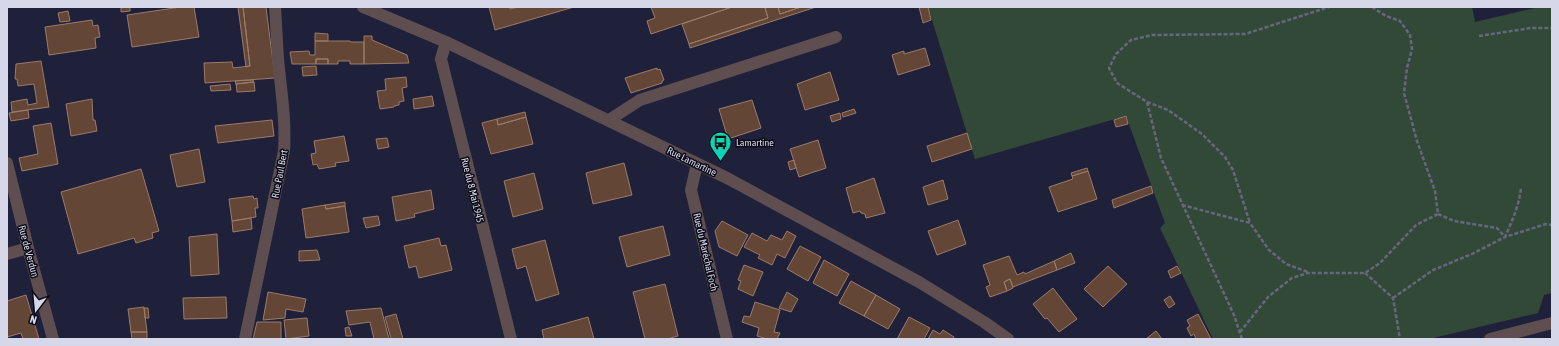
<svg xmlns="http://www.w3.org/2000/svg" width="1559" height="346" font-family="'Asap Condensed',sans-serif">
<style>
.green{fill:#334937}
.building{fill:#644636;stroke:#9c7a69}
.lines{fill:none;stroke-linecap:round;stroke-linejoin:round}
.path{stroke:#65677e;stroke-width:2.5;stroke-dasharray:4 2;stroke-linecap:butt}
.minor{stroke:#5e4e50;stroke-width:12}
.labels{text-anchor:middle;stroke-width:3;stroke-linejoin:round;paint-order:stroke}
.poi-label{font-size:10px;fill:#d6d8ea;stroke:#0b0c18;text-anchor:start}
.street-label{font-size:10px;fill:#d6d8ea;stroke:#0b0c18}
</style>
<rect width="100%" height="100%" fill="#1f213b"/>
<path class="green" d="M928,7H1472L1475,22L1539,7H1552V293L1544,295L1538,313L1429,339H1213L1160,228L1165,223L1126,116L975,159Z"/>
<path class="building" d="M121,7H130V11L121,12Z
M181,7H194L199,37L132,47L127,15Z
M238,7H243L250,66L246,67Z
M243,7H266L275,78L205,83L204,63L232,62L233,68L250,66Z
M489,7H510V9L518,7H574L495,30Z
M651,7H732L651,34L647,21L655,18Z
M732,7H769L765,8L768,18L689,44L682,24Z
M769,7H778L780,14L801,7H816L690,48L689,44L768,18L765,8Z
M778,7H801L780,14Z
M919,7H928L931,20L923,23Z
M68,11L70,21L60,22L58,13Z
M92,20L93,26L98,25L100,37L95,38L96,48L49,55L45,27Z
M315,33L328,34V41H315Z
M364,36H372V40L407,55L409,63L364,64Z
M315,41H350L351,42H364V64H350V61H338V64H328V59H316V64H292L290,52L309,51L310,55H315Z
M925,48L930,65L898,75L892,55L904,51V54Z
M316,59H328V64H316Z
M41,61L49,107L12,112L11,102L27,99L28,105L37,103L34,84L18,86L17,79H15L16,64Z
M316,66L317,75L303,76L302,67Z
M657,68V70L660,69L664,80L662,81V83L631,93L625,78Z
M830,72L839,100L805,110L797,84Z
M406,77L407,87L402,88L404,101L399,102V105L394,106V107L380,109L377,91L386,90L385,79Z
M253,80L254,82L236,84L235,81Z
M254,82L255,91L237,92L236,84Z
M230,84L231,90L211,91L210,86Z
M432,96L434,106L414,109L413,99Z
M92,99L93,120H95L97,131L71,136L66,104Z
M752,100L761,128L728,139L719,109Z
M854,109L856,113L843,117L842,113Z
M28,110L29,118L11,121L9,113Z
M525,112L526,117L498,125L497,119Z
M840,113L841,119L832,122L830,116Z
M1126,116L1128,124L1116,127L1114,120Z
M526,117L533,144L491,154L482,123L497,119L498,125Z
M272,120L274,136L218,143L215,126Z
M51,123L58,164L22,171L19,158L38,154L33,126Z
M967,133L972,149L932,162L927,146Z
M344,136L349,161L335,163L336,166L319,169L317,164L313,165L311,154L316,153L314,141Z
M387,138L389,147L378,149L376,139Z
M818,140L826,168L799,177L790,149Z
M199,149L205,182L177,187L170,155Z
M794,160L796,168L790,170L788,162Z
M624,163L632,195L593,204L586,173Z
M1087,168L1088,171L1072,176L1071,173Z
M141,169L159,231L152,233L153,238L136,243L134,238L78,254L61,192Z
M1088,171L1097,199L1058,212L1049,187L1073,179L1072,176Z
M534,173L543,209L513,217L504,181Z
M874,178L885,213L866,218L865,214L861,213L860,211L853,213L846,188Z
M943,180L948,199L928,205L923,187Z
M1151,186L1153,193L1114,208L1112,200Z
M431,190L434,209L414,214L415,217L396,221L392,197Z
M253,196L254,199L257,198L258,208H255L256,217L232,221L229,199Z
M345,202V206L326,209L325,205Z
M325,205L326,209L345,206L349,232L306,238L302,209Z
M378,216L380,225L366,228L363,218Z
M251,218L252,229L233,232L232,221Z
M958,220L966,244L937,255L928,231Z
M722,221L748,235L737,256L719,247L715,231Z
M663,226L670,255L627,267L619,237Z
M787,231L796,236L785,258L777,254L772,265L758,258L760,255L744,247L752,233L767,241L771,235L782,240Z
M217,234L219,274L191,276L189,237Z
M439,238L441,246L446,245L452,270L419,278L416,266L409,268L404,246Z
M545,240L559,294L536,301L526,266L517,269L512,249Z
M800,246L821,257L808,281L787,269Z
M317,250L320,260L299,261V251Z
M1071,253L1075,263L1057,270L1054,261Z
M1009,256L1017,275L1024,272L1025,274L1054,261L1057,270L1013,287L1010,279L1004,282L1007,291L990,297L986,287L990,285L983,265Z
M824,260L849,274L837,296L813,283Z
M744,265L763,272L753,296L738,289L741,281L738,280Z
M1108,266L1127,284L1103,307L1084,289Z
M1177,266L1181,273L1171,278L1168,271Z
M1010,279L1013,288L1007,291L1004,282Z
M851,281L876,295L864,316L839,303Z
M665,284L678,336L667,339H645L633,292Z
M1053,288L1077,319L1059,332L1047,318L1045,319L1033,304Z
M268,292L306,299L303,312L286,309L285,318L263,320Z
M787,292L798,299L791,312L779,308Z
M26,295L39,339H23L21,333L7,337V301Z
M876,295L900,309L888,329L864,316Z
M1170,296L1175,304L1169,308L1164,300Z
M226,297L227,318L184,319L183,298Z
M755,302L780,310L774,332L780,333L777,339H767L757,336L759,328L742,322L744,316L750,317Z
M144,307L147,332H131L128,309Z
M144,308H148L149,318H145Z
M381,308L389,339H374L370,322L349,325L346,311Z
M396,314L403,339H391L385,317Z
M1198,314L1211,339H1196L1194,334L1191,336L1187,328L1190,326L1187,320Z
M588,317L594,339H544L542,330Z
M909,317L930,328L924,339H897Z
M307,318L309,336L286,339L284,320Z
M257,322H281V339H253Z
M349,327L352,336H346L345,328Z
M933,330L940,334L943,330L954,337L953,339H928Z
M1156,331L1162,339H1146Z
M131,332H147V339H132Z"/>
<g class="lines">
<path class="path" d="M1479,36L1531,28H1551
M1147,102L1168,110L1202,134L1225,157L1233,170L1250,223
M1182,205L1250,223L1269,250L1286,264L1308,272
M1438,214L1454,221L1497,228L1505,237C1512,221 1519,206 1521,188
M1365,273L1393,298L1400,339
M1393,298L1433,270L1472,254L1505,237L1546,224L1552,225
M1240,332L1268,297L1292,278L1308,273H1365L1380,263L1416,225L1438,214L1435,191L1417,141L1404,93L1407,68L1412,49L1410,35L1400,21L1386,16L1372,7
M1242,339L1234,315L1161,158L1147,102L1117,83L1109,68L1116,54L1131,40L1152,35L1245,34L1329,7"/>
<path class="minor" d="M363,7L446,42L727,178L919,282L984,322L1008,339
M446,42L441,59L511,339
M609,120L640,100L836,37
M7,163L28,248L53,339
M697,164L691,190L727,339
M7,254L28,248
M245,339L284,151C286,120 281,90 278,59C277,42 276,24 275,7
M1490,339L1552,323"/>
</g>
<defs>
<symbol id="bus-pin" viewBox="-11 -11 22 30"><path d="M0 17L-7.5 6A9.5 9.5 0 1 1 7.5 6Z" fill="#0cd5b5" stroke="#0b0c18"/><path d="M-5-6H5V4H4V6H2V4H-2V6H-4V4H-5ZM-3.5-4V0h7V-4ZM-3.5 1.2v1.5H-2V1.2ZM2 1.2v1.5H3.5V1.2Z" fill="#111"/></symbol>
</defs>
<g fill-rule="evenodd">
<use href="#bus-pin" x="708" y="130" width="25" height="34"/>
</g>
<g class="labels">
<g class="poi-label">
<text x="736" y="146">Lamartine</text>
</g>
<g class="street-label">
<text transform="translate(692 161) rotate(26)" y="4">Rue Lamartine</text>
<text transform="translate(279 174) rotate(-79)" y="4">Rue Paul Bert</text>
<text transform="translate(473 190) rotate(76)" y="4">Rue du 8 Mai 1945</text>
<text transform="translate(29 251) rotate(75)" y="4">Rue de Verdun</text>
<text transform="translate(706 252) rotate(77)" y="4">Rue du Maréchal Foch</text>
</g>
</g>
<rect width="1559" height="346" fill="none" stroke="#d6d8ea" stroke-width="16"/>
<g transform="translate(36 310) rotate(196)" stroke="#0b0c18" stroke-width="3" paint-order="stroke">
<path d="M0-3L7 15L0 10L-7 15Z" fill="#d6d8ea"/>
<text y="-6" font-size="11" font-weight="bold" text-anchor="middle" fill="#d6d8ea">N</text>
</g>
</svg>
